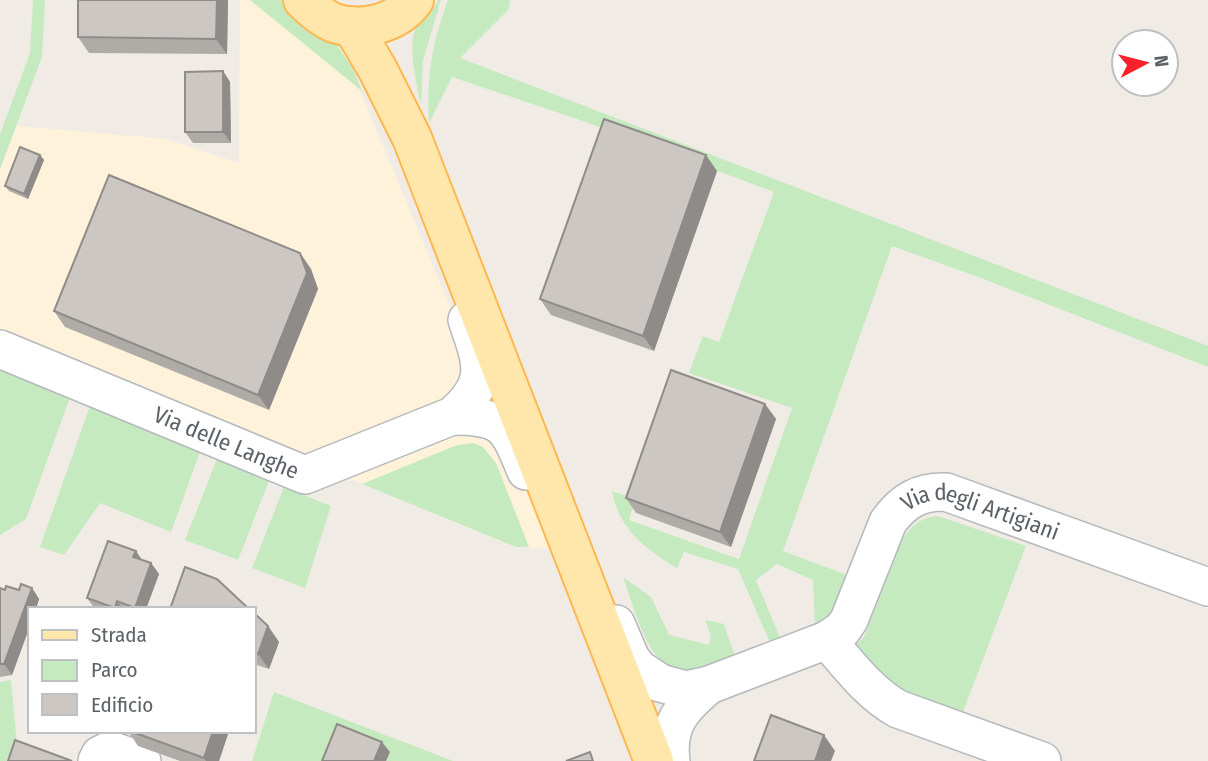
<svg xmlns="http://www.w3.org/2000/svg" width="1208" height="761" font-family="'Fira Sans Condensed',sans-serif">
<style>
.commercial{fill:#fff2db}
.green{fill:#c5eabf}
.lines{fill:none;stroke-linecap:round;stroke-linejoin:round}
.minor-casing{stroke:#b5b9bd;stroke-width:40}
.major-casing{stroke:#ffb74f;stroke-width:42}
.minor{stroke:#fff;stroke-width:37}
.major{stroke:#ffe7ab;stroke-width:38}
.wall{fill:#afaba7}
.shaded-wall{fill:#8f8b88}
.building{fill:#ccc7c2;stroke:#8f8b88;stroke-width:2}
.labels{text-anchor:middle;stroke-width:5;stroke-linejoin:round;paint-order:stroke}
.street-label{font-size:23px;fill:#5c6267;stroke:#fff}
</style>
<rect width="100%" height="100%" fill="#f0ece5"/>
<path class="commercial" d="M240,0H284L297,17L337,45L346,57L551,549L516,547L0,335V169L17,126L166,139L239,163Z"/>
<path class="green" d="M33,0H45L42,57L0,169V134L30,53Z
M250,0H284L297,17L337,45L353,69L362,91Z
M438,0H441L423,60L421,105C417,86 406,44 417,26C423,17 433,11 438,0Z
M448,0H510L509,9L460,58L1208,346V367L981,278L892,246L783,551L855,578L840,613L815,628L813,580L777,564L756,580L781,640L771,645L738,569L684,552L677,568C646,550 618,528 612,491L636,499L629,520L739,559L792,408L689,373L703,336L719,342L774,192L580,120L452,77L429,123C426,78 432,43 448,0Z
M0,368L70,397L26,519L0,535Z
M90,406L200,452L171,532L100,503L64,555L40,547Z
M473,443L483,447L496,463L529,547H516L362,484L457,445Z
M217,459L269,481L238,560L185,540Z
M284,487L331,506L305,588L252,568Z
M938,516L1026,546L961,717L894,691L853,649L865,635L902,540C912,525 920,518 938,516Z
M623,577L651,597L669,635L709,645L711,635L705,620L724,624L735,657C720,663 705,671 689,672C649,676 634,606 623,577Z
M11,680L17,745L11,761H0V682Z
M274,692L453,761H252Z"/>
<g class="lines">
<defs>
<g id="minor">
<path id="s1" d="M0,349L305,475L452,416C491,383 482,363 467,320"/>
<path d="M452,416C504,416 507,425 526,471"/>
<path id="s2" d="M616,624L631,659L639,669L660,683L686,690L709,685L827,640L842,630L849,620L888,522C903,501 920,491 946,492L1208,587"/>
<path d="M827,640C849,665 869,693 898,709L1042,761"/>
<path d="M97,761L100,755L110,750L142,761"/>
<path d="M671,761C666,724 683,707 709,685"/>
</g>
<path id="major" d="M303,0C312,9 322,18 334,23C361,32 397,24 414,0
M352,26L378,70L412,138L654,761"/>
</defs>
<use href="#minor" class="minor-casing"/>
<use href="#major" class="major-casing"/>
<use href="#minor" class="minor"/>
<use href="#major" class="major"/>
</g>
<path class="wall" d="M228,0L227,54L89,53L78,37Z
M223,71L230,82L231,143H193L185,132Z
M40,155L44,160L28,199L9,191L5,186Z
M717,171L654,351L551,315L540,299Z
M300,253L311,269L318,289L269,410L65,327L54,311Z
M765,404L776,419L731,547L636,513L626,498Z
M136,551L142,560L151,563L159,574L146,609H95L87,598Z
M0,588L5,590H19L32,588L39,599L12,675L0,677Z
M254,613L268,626L279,642L269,669L254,664Z
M128,731H229L219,761H180L138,746Z"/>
<path class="shaded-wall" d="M217,0H228L227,54L216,39Z
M223,71L230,82L231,143L223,132Z
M40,155L44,160L28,199L24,194Z
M706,155L717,171L654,351L643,336Z
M300,253L311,269L318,289L269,410L258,395Z
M765,404L776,419L731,547L720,532Z
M136,551L143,562L133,557Z
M151,563L159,574L146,609H136L135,608Z
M32,588L39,599L36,609H30V626L12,675L4,664Z
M117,601L122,609H115V608Z
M268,626L279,642L269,669L258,654Z
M213,731H229L219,761H206L204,758Z
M824,735L835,751L831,761H815Z
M382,742L390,752L386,761H374Z"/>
<path class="building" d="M78,0H217L216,39L78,37Z
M223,71V132H185V72Z
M604,119L706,155L643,336L540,299Z
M20,147L40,155L24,194L5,186Z
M109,175L300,253L307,273L258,395L54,311Z
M671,370L765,404L720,532L626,498Z
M108,541L136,551L133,557L151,563L135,608L117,601L115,608L87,598Z
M185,567L217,579L249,609H170Z
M21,584L32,588L4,664H0V588L5,590L6,586L19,590Z
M254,613L268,626L258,654L254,652Z
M771,715L824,735L815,761H754Z
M337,724L382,742L374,761H322Z
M130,731H213L204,758Z
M15,740L72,761H8Z
M590,752L593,761H566Z"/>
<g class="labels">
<g class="street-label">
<text dy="8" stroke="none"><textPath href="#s1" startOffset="245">Via delle Langhe</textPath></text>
<text dy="8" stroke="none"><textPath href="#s2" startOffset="494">Via degli Artigiani</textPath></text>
</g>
</g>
<rect x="28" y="607" width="228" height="126" fill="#ffffff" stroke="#bec0c2" stroke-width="2"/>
<rect x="42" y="630" width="35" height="10" fill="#ffe7ab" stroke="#bec0c2" stroke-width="2"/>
<text x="91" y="642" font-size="21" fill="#5c6267">Strada</text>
<rect x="42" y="660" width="35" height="21" fill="#c5eabf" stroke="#bec0c2" stroke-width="2"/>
<text x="91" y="677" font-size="21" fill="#5c6267">Parco</text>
<rect x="42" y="694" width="35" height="21" fill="#ccc7c2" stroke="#bec0c2" stroke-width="2"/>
<text x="91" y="712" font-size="21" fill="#5c6267">Edificio</text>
<g transform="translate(1145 63) rotate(83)"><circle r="33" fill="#ffffff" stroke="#bec0c2" stroke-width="2"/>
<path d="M0-5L12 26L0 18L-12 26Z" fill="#fa212c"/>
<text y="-10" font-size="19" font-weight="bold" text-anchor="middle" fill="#5c6267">N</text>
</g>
</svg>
